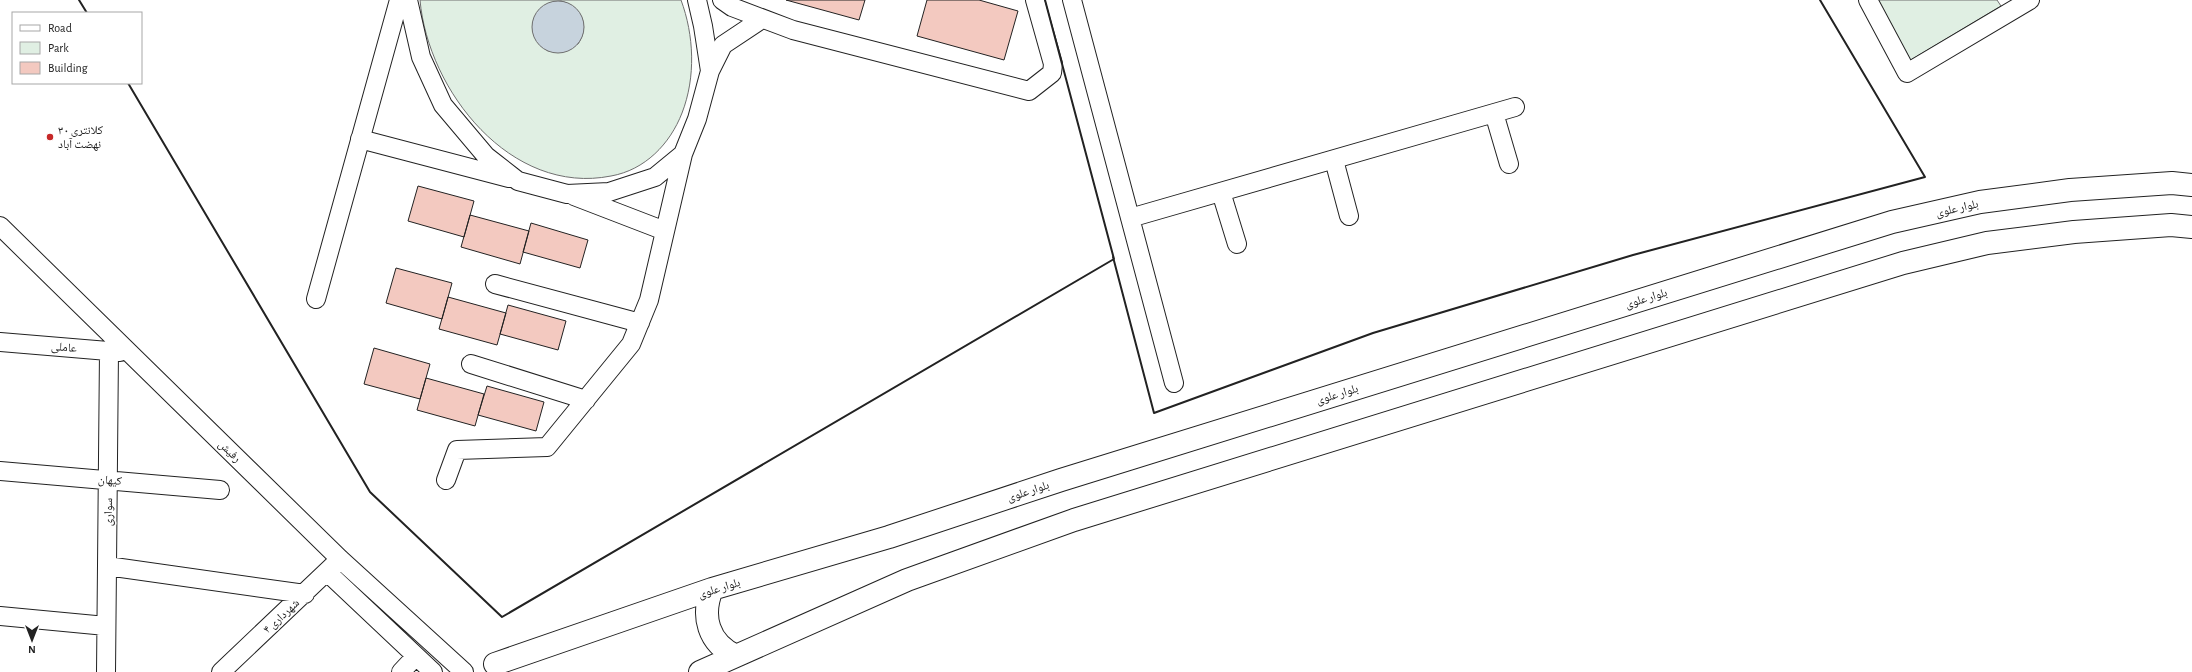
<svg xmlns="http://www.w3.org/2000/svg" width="2192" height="672" font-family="'Alegreya Sans','Noto Naskh Arabic',sans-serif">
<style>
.green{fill:#e0efe3;stroke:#6f6f6f;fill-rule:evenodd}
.water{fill:#c7d3dd;stroke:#6f6f6f}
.building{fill:#f3c9c0;stroke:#222}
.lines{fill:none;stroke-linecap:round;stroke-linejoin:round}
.minor-casing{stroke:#222;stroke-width:20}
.major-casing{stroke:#222;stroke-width:24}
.minor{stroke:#fff;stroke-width:18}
.major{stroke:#fff;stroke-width:22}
.wall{stroke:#222;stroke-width:2}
.poi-dot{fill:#c62828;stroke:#fff;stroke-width:1.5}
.labels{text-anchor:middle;stroke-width:3;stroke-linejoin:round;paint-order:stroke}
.poi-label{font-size:12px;fill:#222;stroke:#fff;text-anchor:start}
.street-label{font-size:12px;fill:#222;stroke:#fff}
</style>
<rect width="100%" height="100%" fill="#fff"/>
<path class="green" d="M420,0H681C694,35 696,77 682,113C670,144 645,170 611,176C511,196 428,91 420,0ZM561,1C582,7 590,26 578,44L548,51C522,35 531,3 561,1Z
M1877,0H1997L2001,6L1909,61Z"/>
<path class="water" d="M532 27a26 26 0 1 1 52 0a26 26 0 1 1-52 0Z"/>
<path class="building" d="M786,0H865L859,20Z
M927,0H979L1018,11L1004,60L917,36Z
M418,186L474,201L464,237L408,221Z
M470,215L529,231L520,264L461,247Z
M531,223L588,240L580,268L523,252Z
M396,268L452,283L442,319L386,303Z
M448,297L506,313L497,345L439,329Z
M508,305L566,321L558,350L500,334Z
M374,348L430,364L420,399L364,384Z
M426,378L484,394L475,426L417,410Z
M487,386L544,402L536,431L478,415Z"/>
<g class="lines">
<defs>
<path id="minor" d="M408,0L421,57L443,105L486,156L518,181L567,194L609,192L655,177L683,154L697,119L710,71L703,26L697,0
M722,0L732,7L793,30L1029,91L1052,73L1053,64L1035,0
M1072,0L1174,383
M1868,0L1907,73L2030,0
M710,71L723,45L762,19
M1494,113L1509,164
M360,139L509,178
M1334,160L1349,216
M1221,192L1237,244
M574,196L665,231
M1130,218L1515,107
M0,226L340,559L464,672
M495,284L640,323
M316,299L399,0
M0,342L120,352
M471,364L586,400
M0,471L220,490
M446,480L457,450L547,447L631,344L649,300L683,154
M107,566L305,594
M327,572L433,672
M0,616L106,626
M106,672L109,351
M221,672L340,559
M401,672L416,656"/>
<path id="major" d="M712,589C701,616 708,643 736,656
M495,664L712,589L889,537L1061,480L1892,222L1980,202L2070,190L2172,183L2192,185
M700,672L907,580L1074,520L1903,263L1987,243L2074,232L2171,225L2192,227"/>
</defs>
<use href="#minor" class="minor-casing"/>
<use href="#major" class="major-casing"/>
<use href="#minor" class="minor"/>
<use href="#major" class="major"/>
<path class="wall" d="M79,0L87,13
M128,83L370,492L502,617L1114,259L1045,0
M1113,257L1154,413L1373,333L1633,255L1925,177L1820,0"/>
</g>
<circle class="poi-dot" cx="50" cy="137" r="4"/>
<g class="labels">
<g class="poi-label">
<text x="58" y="134">کلانتری ۳۰<tspan x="58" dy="14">نهضت آباد</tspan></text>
</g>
<g class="street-label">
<text transform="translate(1957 208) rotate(-13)" y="4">بلوار علوی</text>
<text transform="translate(1646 298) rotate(-17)" y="4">بلوار علوی</text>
<text transform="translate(64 347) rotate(5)" y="4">عاملی</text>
<text transform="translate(1337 394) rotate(-17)" y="4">بلوار علوی</text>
<text transform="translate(230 451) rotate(44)" y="4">رفیش</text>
<text transform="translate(110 480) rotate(5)" y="4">کیهان</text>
<text transform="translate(1028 491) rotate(-18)" y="4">بلوار علوی</text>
<text transform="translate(108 512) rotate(-89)" y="4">سواری</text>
<text transform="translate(719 588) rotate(-17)" y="4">بلوار علوی</text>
<text transform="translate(281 616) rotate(-43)" y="4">شهرداری ۴</text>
</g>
</g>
<rect x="12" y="12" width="130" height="72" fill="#ffffff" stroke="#a7a7a7"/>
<rect x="20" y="25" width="20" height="6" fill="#ffffff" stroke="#a7a7a7"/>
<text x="48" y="32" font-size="12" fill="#222222">Road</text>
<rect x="20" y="42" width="20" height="12" fill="#e0efe3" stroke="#a7a7a7"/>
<text x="48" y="52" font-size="12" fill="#222222">Park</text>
<rect x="20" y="62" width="20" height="12" fill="#f3c9c0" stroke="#a7a7a7"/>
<text x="48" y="72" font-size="12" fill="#222222">Building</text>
<g transform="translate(32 640) rotate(180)" stroke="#ffffff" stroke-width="3" paint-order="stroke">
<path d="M0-3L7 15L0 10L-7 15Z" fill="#222222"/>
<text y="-6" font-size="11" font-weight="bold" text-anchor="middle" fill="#222222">N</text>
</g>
</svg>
